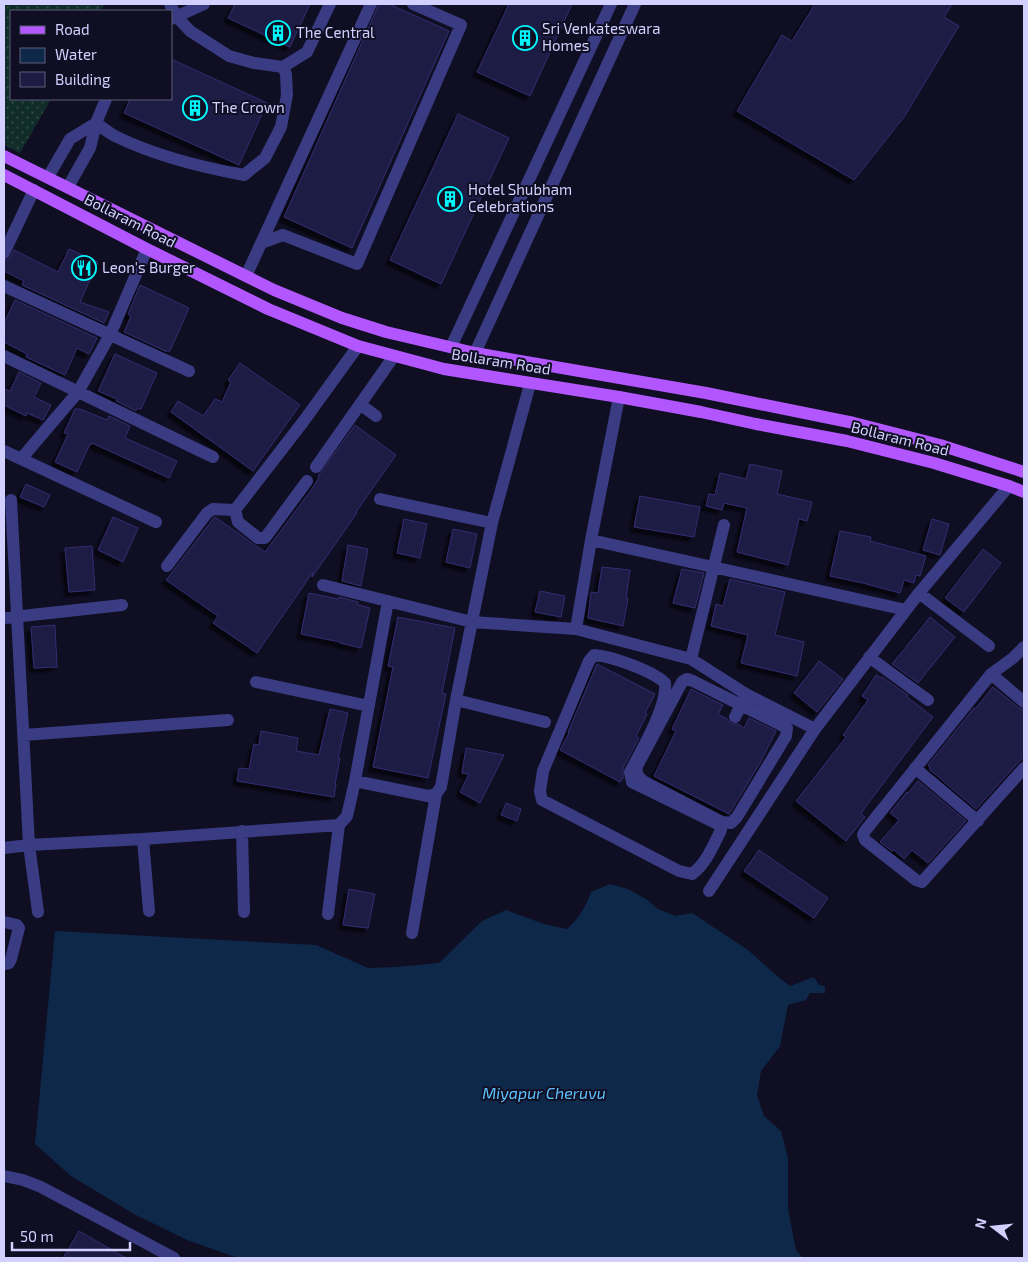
<svg xmlns="http://www.w3.org/2000/svg" width="1028" height="1262" font-family="'Exo 2',sans-serif">
<style>
.park{fill:url(#park-dots)}
.water{fill:#0d2849}
.building{fill:#1f1a44;stroke:#342c70;filter:url(#shadow)}
.lines{fill:none;stroke-linecap:round;stroke-linejoin:round}
.minor{stroke:#393c82;stroke-width:12}
.tertiary{stroke:#393c82;stroke-width:12}
.primary{stroke:#b257ff;stroke-width:12}
.labels{text-anchor:middle;stroke-width:4;stroke-linejoin:round;paint-order:stroke}
.poi-label{font-size:15px;fill:#d2d0ff;stroke:#100e23;text-anchor:start}
.street-label{font-size:15px;fill:#d2d0ff;stroke:#100e23}
.water-label{font-size:16px;font-style:italic;fill:#5ec2ff;stroke:#100e23}
</style>
<defs>
<pattern id="park-dots" width="8" height="8" patternUnits="userSpaceOnUse" patternTransform="scale(1.25)"><rect width="8" height="8" fill="#112d2a"/><path d="M2 2h.1M6 6h.1" fill="none" stroke="#334a4a" stroke-width="1.8" stroke-linecap="round"/></pattern>
<filter id="shadow"><feDropShadow dx="-4.5" dy="4.5" stdDeviation="1" flood-color="#0009"/></filter>
</defs>
<rect width="100%" height="100%" fill="#100e23"/>
<path class="park" d="M4,4H105L100,11H11V99H51L20,153L4,145Z"/>
<path class="water" d="M610,884L628,889L646,899L658,909L676,916L692,913L748,950L777,976L790,986L814,977L819,985L825,986V993H810L806,1000L788,1005L780,1046L761,1071L757,1095L764,1116L781,1131L788,1158V1209L796,1250L803,1258H238L187,1240L134,1214L71,1176L35,1144L55,931L316,945L368,968L396,967L439,963L482,921L506,910L544,924L567,929C580,917 585,908 591,892Z"/>
<path class="building" d="M235,4H310L290,47L228,18Z
M379,4H389L449,31L352,248L284,217Z
M509,4H572L530,96L477,72Z
M815,4H952L944,17L959,26L904,117L854,180L737,111L782,35L792,41Z
M171,59L267,103L239,165L124,113L130,99H171Z
M458,114L509,138L441,284L390,260Z
M69,249L98,262L80,302L109,312L104,323L22,285L24,281L4,271V261L9,259L14,250L58,272Z
M140,285L189,308L170,351H165L124,332L131,316L128,314Z
M15,300L97,338L89,354L77,348L65,375L26,357L27,354L4,342V323Z
M115,354L157,373L141,409L138,408L136,411L116,401L117,399L98,391Z
M240,363L300,405L253,471L171,412L178,401L203,416L215,399L222,402L231,382L228,380Z
M19,372L41,383L34,397L51,405L43,420L27,413L26,416L4,405V389L10,391Z
M75,409H80L107,420L109,416L130,426L125,438L177,461L169,478L92,443L91,445L90,444L77,472L55,462L68,434L64,433Z
M355,425L396,455L356,512L357,513L312,577L313,572L257,653L213,623L218,616L166,580L213,519L215,517L238,533L253,544L265,552L314,486L319,477L318,476Z
M750,464L782,471L777,494L812,502L807,521L799,519L788,565L737,552L747,508L724,503L722,510L706,506L709,494L715,495L720,473L746,479Z
M26,484L50,495L44,507L20,497Z
M640,496L700,507L694,537L634,527Z
M113,517L138,528L123,562L98,550Z
M404,519L427,524L420,558L397,553Z
M932,519L949,524L940,555L923,550Z
M453,529L477,534L470,568L446,562Z
M840,531L871,537L870,541L926,556L920,576L916,575L914,583L904,580L900,593L863,583L830,576Z
M348,545L368,549L361,586L342,581Z
M92,546L95,590L69,592L65,548Z
M983,549L1001,563L964,612L945,598Z
M602,567L630,570L626,598H628L623,626L588,618L591,592L598,593Z
M682,569L704,573L695,608L673,603Z
M730,579L785,592L775,635L804,642L797,676L741,663L748,635L711,626L716,604L723,606Z
M540,591L565,596L561,617L535,612Z
M309,593L338,599L339,597L358,602V605L370,608L361,648L340,643V642L301,634Z
M398,617L455,628L442,693L446,694L428,778L373,767L393,667L388,666Z
M930,617L955,637L918,683L892,664Z
M55,625L57,667L34,668L31,627Z
M819,661L843,679L817,712L794,693Z
M597,664L655,694L645,713L647,714L636,736L639,738L623,768V778L620,782L560,750L569,733L568,732Z
M876,675L881,678L882,677L908,695L907,697L933,717L864,809L861,814L865,817L846,841L796,801L846,737L843,735L868,700L862,696Z
M993,687L1019,708L1024,710V756L976,809L929,769L930,768L928,765L974,708L975,709Z
M691,689L723,705L718,714L727,719L732,724H738L744,728L749,718L776,731L760,763L729,814L654,776L676,731L672,729Z
M330,709L348,713L338,758H340L335,784H336L334,797L237,781L239,768L249,769L254,744L259,745L261,731L298,738L296,751L319,755Z
M466,748L504,755L480,803L460,792L469,774L462,773Z
M918,781L966,821L928,863L912,850L904,859L894,850L892,851L880,842L899,820L890,813L907,792L908,793Z
M506,803L521,809L517,821L501,815Z
M759,850L828,898L814,918L744,871Z
M349,889L375,894L368,928L343,925Z
M79,1231L126,1258H63Z"/>
<g class="lines">
<path class="minor" d="M170,4L176,16L190,31L229,56L254,63L283,67L307,52L330,4
M171,19L204,4
M106,99L96,123C102,127 109,133 115,136C155,156 200,167 244,175L265,158L281,127L287,95L286,74L283,67
M48,177L70,139L96,123L90,148L68,187
M261,243L283,235L357,264L461,25L413,4
M4,253L34,190
M246,276L371,4
M4,286L189,371
M451,347L611,4
M475,353L635,4
M4,356L213,457
M361,405L376,416
M4,451L156,522
M21,459L78,392L110,335L147,249
M316,467L394,356
M307,481L265,538H258L238,522L235,510L303,422L358,346
M380,499L492,523
M11,500L29,845L38,912
M591,540L906,610
M167,566L207,513L213,509L235,510
M323,585L472,622L576,629L691,659L746,694L815,729
M919,593L989,646
M4,618L122,605
M576,629L591,540L619,397
M1024,647L1013,658L991,674L865,831L863,835L865,840L916,880L922,882L1024,768
M594,655C611,656 653,671 665,683C668,706 641,751 630,772L632,782L720,825L721,830C713,846 706,864 692,874L679,871L542,800L540,791L543,771L589,661Z
M869,657L928,700
M691,659L724,525
M991,674L1024,702
M687,679L693,681L787,728L786,736L737,817L731,823L722,822L643,781L638,776L636,768L682,682Z
M256,682L369,706
M456,700L545,722
M735,717L745,697
M24,735L228,720
M915,768L978,821
M355,781L428,796L436,794
M242,831L244,912
M143,839L149,911
M4,848L29,845L143,839L339,825L347,816L355,781L388,601
M709,891L815,729L919,593L1009,486
M328,914L339,825
M4,922L17,925L19,928L11,959L9,963L4,964
M412,933L436,794L441,787L456,700L492,523L530,384"/>
<path class="tertiary" d="M4,1176L23,1180L41,1187L174,1258"/>
<path class="primary" d="M4,156L274,290L342,318L386,332L475,353L706,393L854,423L940,445L1024,472
M4,175L147,249L268,309L358,346L444,369L619,397L701,412L756,424L847,441L934,463L1009,486L1024,492"/>
</g>
<defs>
<symbol id="building-ring" viewBox="-11 -11 22 22"><circle r="9.5" fill="#100e23" stroke="#00f7fb" stroke-width="1.5"/><path d="M-4-6H4V6H1V3H-1V6H-4ZM-2.5-4.3h1.7v1.8h-1.7ZM.8-4.3h1.7v1.8H.8ZM-2.5-1h1.7V.8h-1.7ZM.8-1h1.7V.8H.8Z" fill="#00f7fb"/></symbol>
<symbol id="restaurant-ring" viewBox="-11 -11 22 22"><circle r="9.5" fill="#100e23" stroke="#00f7fb" stroke-width="1.5"/><path d="M-5-6h1v4h1v-4h1v4h1v-4h1v5L-1.5 .5V6h-2V.5L-5-1ZM5-6V6H3V1.5H1.5Q1.5-4 5-6Z" fill="#00f7fb"/></symbol>
</defs>
<g fill-rule="evenodd">
<use href="#building-ring" x="264" y="19" width="28" height="28"/>
<use href="#building-ring" x="511" y="24" width="28" height="28"/>
<use href="#building-ring" x="181" y="94" width="28" height="28"/>
<use href="#building-ring" x="436" y="185" width="28" height="28"/>
<use href="#restaurant-ring" x="70" y="254" width="28" height="28"/>
</g>
<g class="labels">
<g class="poi-label">
<text x="542" y="34">Sri Venkateswara<tspan x="542" dy="17">Homes</tspan></text>
<text x="296" y="38">The Central</text>
<text x="212" y="113">The Crown</text>
<text x="468" y="195">Hotel Shubham<tspan x="468" dy="17">Celebrations</tspan></text>
<text x="102" y="273">Leon's Burger</text>
</g>
<g class="street-label">
<text transform="translate(130 221) rotate(27)" y="5">Bollaram Road</text>
<text transform="translate(501 362) rotate(9)" y="5">Bollaram Road</text>
<text transform="translate(900 439) rotate(14)" y="5">Bollaram Road</text>
</g>
<g class="water-label">
<text x="544" y="1099">Miyapur Cheruvu</text>
</g>
</g>
<rect width="1028" height="1262" fill="none" stroke="#d2d0ff" stroke-width="10"/>
<rect x="10" y="10" width="162" height="90" fill="#100e23" stroke="#5e5c7b"/>
<rect x="20" y="26" width="25" height="8" fill="#b257ff" stroke="#5e5c7b"/>
<text x="55" y="35" font-size="15" fill="#d2d0ff">Road</text>
<rect x="20" y="48" width="25" height="15" fill="#0d2849" stroke="#5e5c7b"/>
<text x="55" y="60" font-size="15" fill="#d2d0ff">Water</text>
<rect x="20" y="72" width="25" height="15" fill="#1f1a44" stroke="#5e5c7b"/>
<text x="55" y="85" font-size="15" fill="#d2d0ff">Building</text>
<g transform="translate(993 1227) rotate(286)" stroke="#100e23" stroke-width="4" paint-order="stroke">
<path d="M0-4L9 19L0 12L-9 19Z" fill="#d2d0ff"/>
<text y="-8" font-size="14" font-weight="bold" text-anchor="middle" fill="#d2d0ff">N</text>
</g>
<path d="M12 1242v8h118v-8" fill="none" stroke="#d2d0ff" stroke-width="2.5"/>
<text x="20" y="1242" font-size="15" fill="#d2d0ff" stroke="#100e23" stroke-width="4" paint-order="stroke">50 m</text>
</svg>
